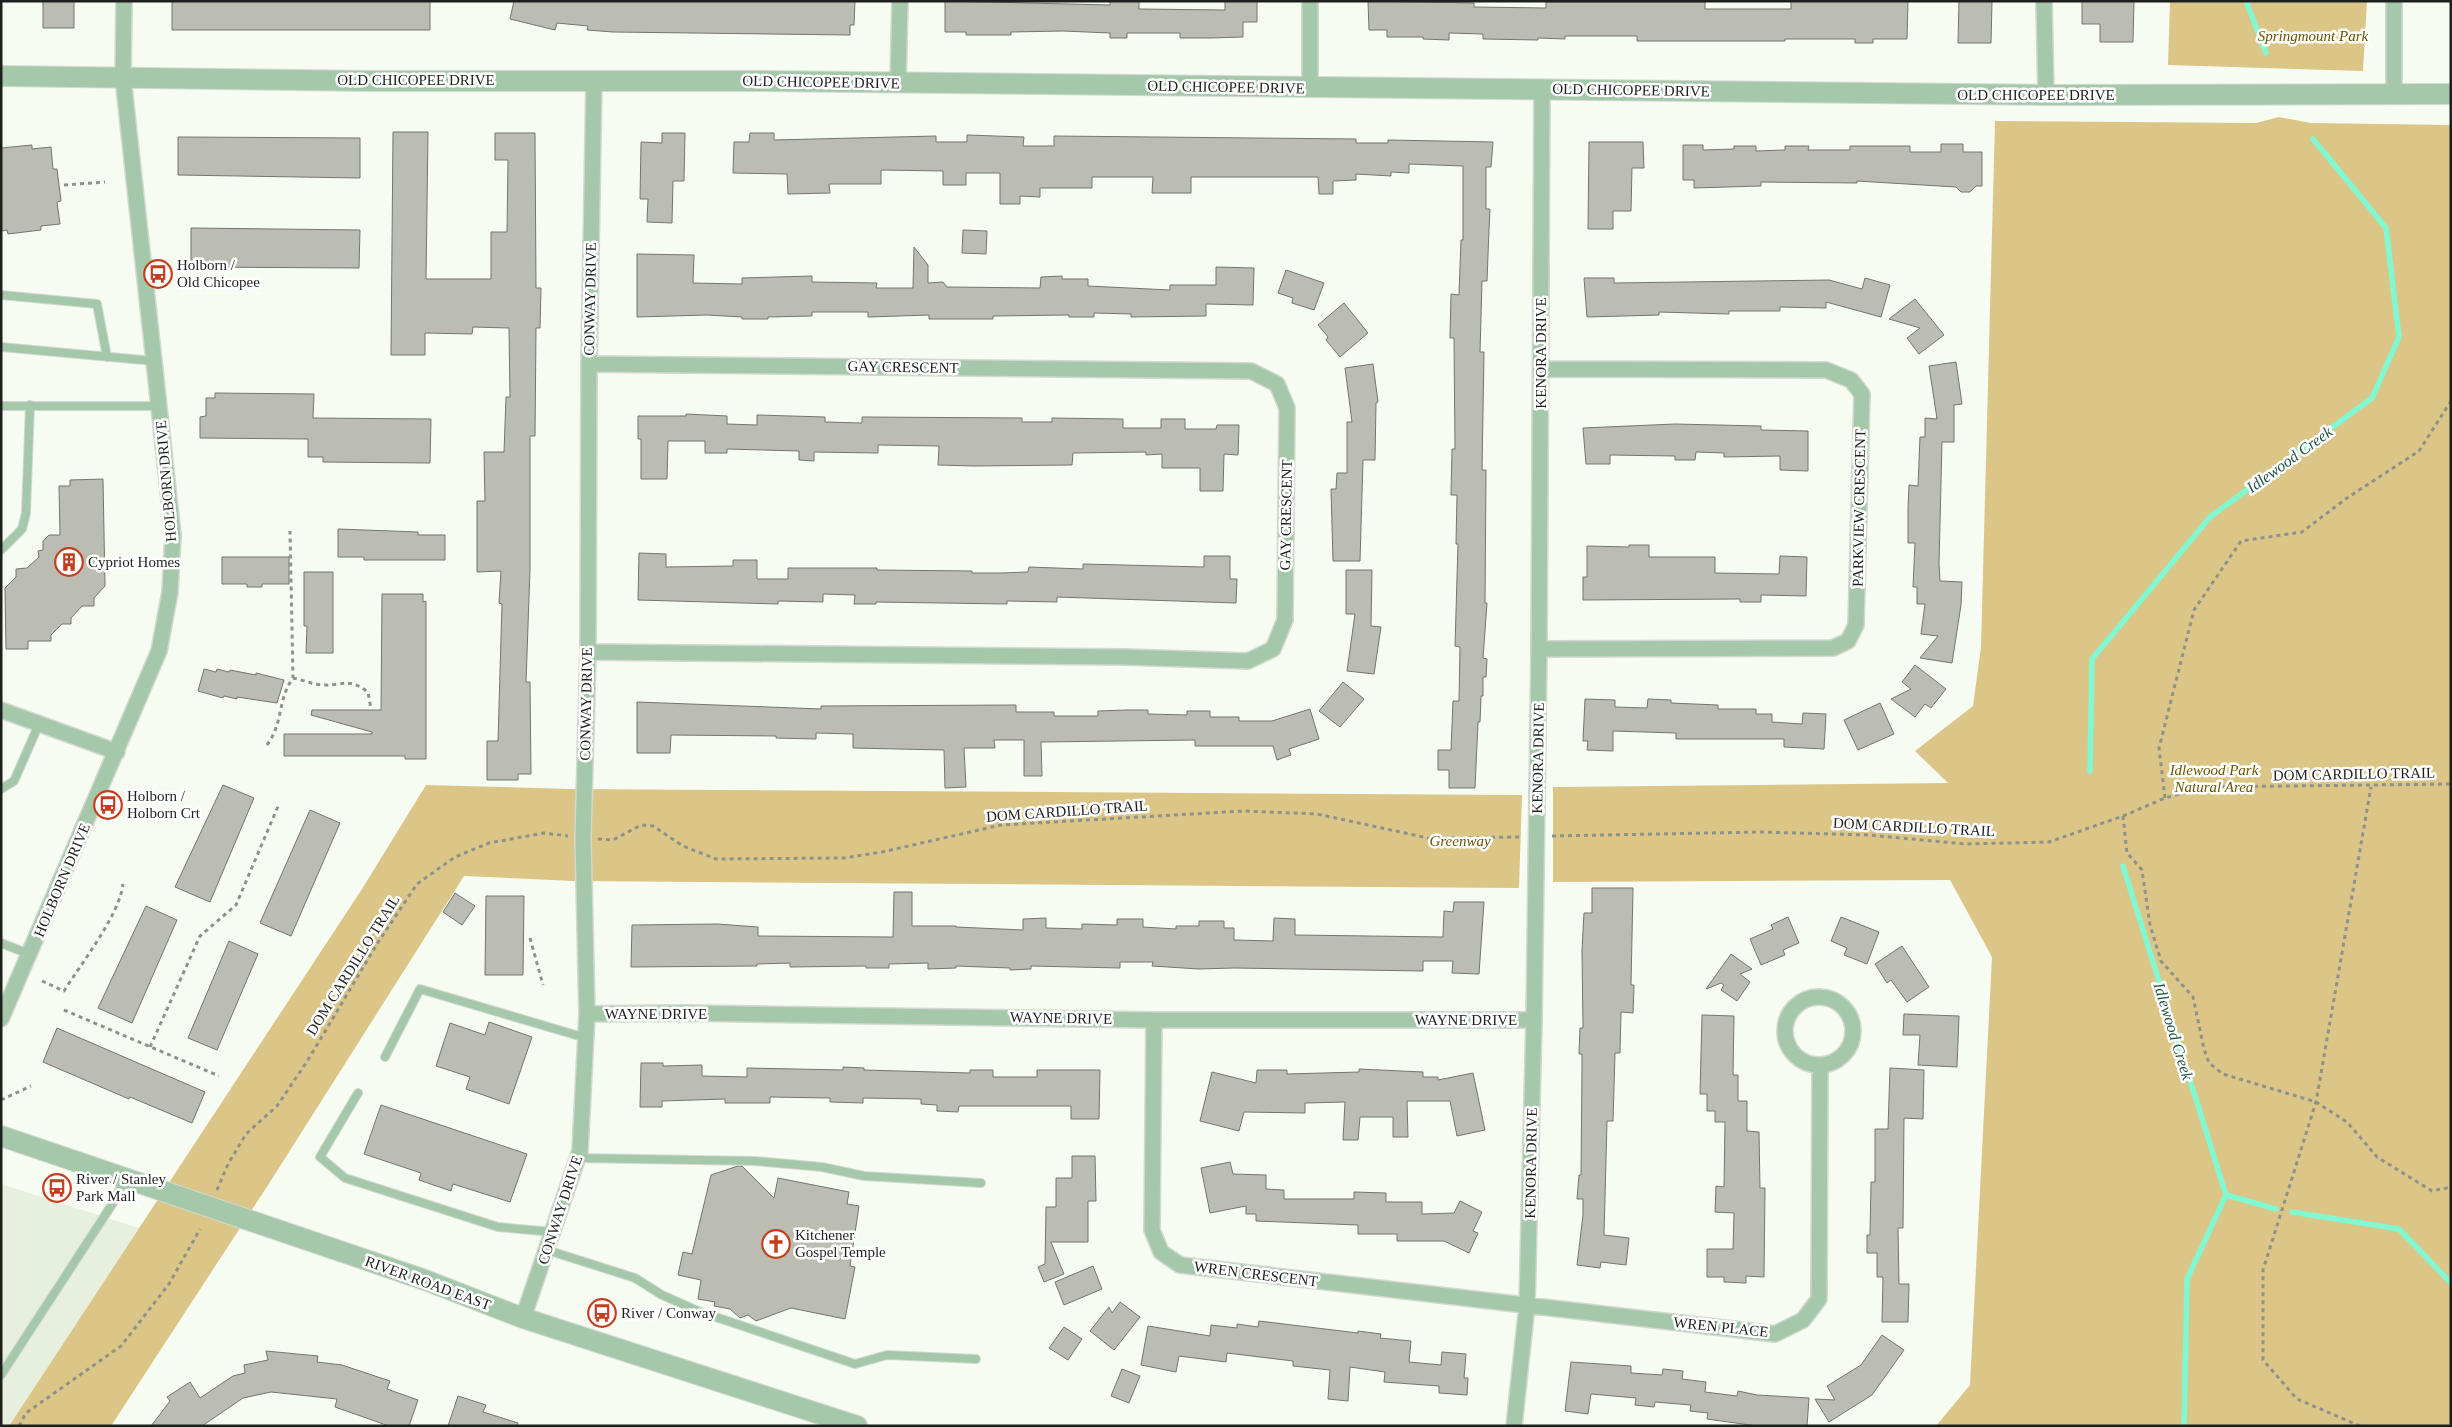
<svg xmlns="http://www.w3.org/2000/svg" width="2452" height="1427" font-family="'Times New Roman',serif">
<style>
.built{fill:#e7f0df}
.green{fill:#dbc688}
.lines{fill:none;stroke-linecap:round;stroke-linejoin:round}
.stream{stroke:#81f8d1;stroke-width:5.5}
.building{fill:#bcbdb2;stroke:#74756c}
.service-casing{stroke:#d3d9d0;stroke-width:10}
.minor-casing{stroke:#d3d9d0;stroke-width:18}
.tertiary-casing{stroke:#d3d9d0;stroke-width:22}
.path{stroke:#8e928c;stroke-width:3;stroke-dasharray:4 4;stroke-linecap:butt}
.service{stroke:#a5c8ab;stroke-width:8}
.minor{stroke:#a5c8ab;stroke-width:15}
.tertiary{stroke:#a5c8ab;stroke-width:20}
.labels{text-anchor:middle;stroke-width:5;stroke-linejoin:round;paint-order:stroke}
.park-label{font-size:15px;font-style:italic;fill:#685301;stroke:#fff}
.street-label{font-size:15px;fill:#1e201d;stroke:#fff}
.poi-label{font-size:15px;fill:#1e201d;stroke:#fff;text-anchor:start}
.water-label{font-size:16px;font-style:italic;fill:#225445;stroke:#fff}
</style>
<rect width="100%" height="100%" fill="#f6fcf2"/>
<path class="built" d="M1,1184L139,1228L9,1426H1Z"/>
<path class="green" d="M2170,1H2367L2363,71L2168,65Z
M2279,117L2311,123L2451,125V1426H1936L1970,1385L1992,957L1950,880L1553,882V787L1948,783L1915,751L1973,706L1981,647L1995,121L2256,123Z
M426,785L571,789L1522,795L1519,888L573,881L464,876L270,1182L111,1426H9L362,889Z"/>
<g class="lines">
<path class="stream" d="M2246,1L2266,53
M2090,771L2092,659L2210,517L2372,398L2399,337L2386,228L2313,139
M2123,866L2226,1195
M2226,1195L2276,1209
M2292,1212L2399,1229L2451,1283
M2184,1426L2187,1279L2226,1195"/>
</g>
<path class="building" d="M43,1H74V28H43Z
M172,1H430V30H172Z
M514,1H855L854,25H850V35L613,32L587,30L588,26L557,23L555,30L510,19Z
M945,1L1110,5V1H1139V9L1225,10V1H1257V22H1243V37L1210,38H1180V33H1127V38H1110V33L1063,31L1011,32V35H966V32H945Z
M1368,1L1474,3V7L1546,8V2H1705V9H1791V1H1908L1907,39H1873V43H1855V39H1785V41H1637V36H1565V39L1538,38V40L1483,39V34L1449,33V40L1423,39V37H1387V30H1369Z
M1959,1H1992L1991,43H1958Z
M2082,1H2134L2133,42H2100V24H2082Z
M393,132H428L426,279H491V232H507L508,160H495V133H535L536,288H541L540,328H536L535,436H530V569L526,682H530L531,774H518V780H487V741H498L502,604L499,603L501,571L477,572V501H485L484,452H504L506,397H510L509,328L473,327L472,334L425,333V355H391Z
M662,133H685L684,181H673L672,223L647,222L648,199H640L641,142L662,143Z
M750,133H774V140L936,136V142H967V135L1024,137L1023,146H1054V136L1356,139V143H1388V140L1493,142L1491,167H1486V209H1490L1489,230L1487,281H1482L1480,352H1484L1482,470H1486L1485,603H1487L1483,658L1487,659L1486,677H1483V696H1481L1480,722H1478L1475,788H1449V770H1438V750H1451L1453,701H1459L1460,647L1455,646L1458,544H1456L1457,495H1451L1452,449H1455L1454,338H1450L1451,294L1459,295L1461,240H1463V166L1409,164V173L1391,172V176L1356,174V180L1333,181V194H1319L1318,177H1191V193H1152L1153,177H1092V188H1040V197L1020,196V204H1000V173H966V185H943V171L881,170V184H829L830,193L788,194L787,174L733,173L734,142H749Z
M178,137L360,138V178L178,175Z
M1589,142H1643L1644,168H1632L1631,211H1613V229H1588Z
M1941,144H1963V152H1982V186H1976L1970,192H1961L1956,187L1857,181V183L1761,182V186L1694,188V180H1683V145H1703V150L1734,149V146H1756V151L1785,150V146H1809L1808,150H1850V146H1910V152H1941Z
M32,145V149L51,147L53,169H57L61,201L57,202L60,224L41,226V230L8,234L7,230L1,231V148Z
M191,228L360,230L359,268L191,267Z
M963,230L987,231L986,254L962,253Z
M914,247L928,265V283L943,282L947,287L1040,288L1041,277L1062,276V279H1088V286L1170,290V285H1216V267L1254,268L1253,305L1206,304V316L1131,317V314L1094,313V317H1069V315L993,316V319H929V315L868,317V312H812V316L768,317V319H742V317L707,315L637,317V254L694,255L693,283L742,284V278L812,276V282L877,283L876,288H913Z
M1286,270L1324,283L1314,310L1292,303L1293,298L1278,293Z
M1584,278H1614V283L1829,280L1862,289L1865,278L1890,285L1881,317L1826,302V308L1780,307V311H1729V314L1659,312V315L1587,317Z
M1915,299L1944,335L1919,354L1907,338L1920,328L1889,319Z
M1344,303L1368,333L1340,357L1326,340L1328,337L1318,325Z
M1956,362L1962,404L1954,405V442H1942L1939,564L1940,581L1962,582L1961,605L1952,663L1920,658L1938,636L1921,634L1925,604H1917V587H1913L1915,543H1908V508L1909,485L1918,486L1920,437H1925V418L1937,419L1929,366Z
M1373,364L1378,402L1376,403L1375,460H1363L1360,561H1333L1331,489H1336L1337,473H1347V422H1352L1345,368Z
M215,393L314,394L313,418L431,419L430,463L323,462V457H308V439L200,438V417L206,416V398H215Z
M686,414L727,416V424L757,425V415L825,417V422L862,423V417L1022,418V422H1052V418L1123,419V428H1161V419H1185V429H1216L1217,425H1239L1238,455L1224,454L1223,491H1200V468H1162V454L1146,455V452L1073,453L1072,465L974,466L938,465L939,446L878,445V453L814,452V461L799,460V451L727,449V453H705V441H668L667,479H641V439H638V416H686Z
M1675,424L1761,426V430L1808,431V471L1780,470V456L1724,457V453L1696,452L1695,460H1675V456L1610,455V464H1586L1583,428Z
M103,479L105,586L94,598V606H82L71,618V624H62L51,635V641H28V649H6L5,588L16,577V569L27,568L39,557L38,551L43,550V541L49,535H60L59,486H70V480Z
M338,529L418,532V535H445V560H364V557H338Z
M1629,545H1649V557H1715V573L1779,574L1780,556L1807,557L1806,596L1761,595V602H1740V599L1583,600V577H1587V546L1629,547Z
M639,553L666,554V567L733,566V560H757V579H788V568H877V570L972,571V573H1002L1028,572L1029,567L1083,569V564L1204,567V556H1230V579H1237L1236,603L1057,597V602L1007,601V604L876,602V604H854L855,595L823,594V602L778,601V604L638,600Z
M222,557H289V584H262V587H247V584H222Z
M1346,570H1372L1371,626L1381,627L1374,674L1347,671L1355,614H1346Z
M304,572H333V653H306L307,626H304Z
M382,594H423V602L426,601V759H405V756H284V734H372V732L311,715L312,710H381Z
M1915,665L1946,689L1931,708L1925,704L1915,717L1891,699L1911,689L1902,682Z
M204,669L216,672L217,669L229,672L230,670L256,675V673L284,680L277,703L237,697V699L224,696L223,698L198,691Z
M1343,682L1364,699L1340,727L1319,711Z
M1585,699L1615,700V707L1647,708L1648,699L1671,700V703L1718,705V709H1756V714H1772V722L1802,724L1803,713L1826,714L1824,749L1784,747V739H1676V733L1613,731V751L1587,750L1588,741H1583Z
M637,702L821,709V706L1016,705V712H1054V716H1098V711L1126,710H1148V714L1187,715V711H1210V717H1239V721H1272L1310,709L1319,739L1289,749L1291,755L1277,760L1273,746H1195V740L1041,742L1042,776H1024V740H994L995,748H964L966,787L945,788L944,750L853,748V734L816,733V739L776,738V736L671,735L670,753H637Z
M1880,703L1894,734L1858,750L1844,720Z
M223,785L254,798L210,902L175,887Z
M310,810L340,823L291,936L260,923Z
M1592,888H1633L1631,985H1634L1633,1013L1621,1012L1620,1053H1615L1613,1121H1607L1604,1235L1629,1238L1626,1265L1601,1262L1600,1268L1577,1265L1583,1215V1199H1577L1579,1175H1581L1582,1069V1054H1579L1580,1028H1583L1582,951L1584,913H1592Z
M894,892H912V926H956V927L1023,930V919L1046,918V928L1082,929V924L1117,925V919H1143V927L1176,929V926H1199V921H1224V928H1234V940L1273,941L1274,918L1295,919V935L1443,937L1444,911L1453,912L1454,902H1484L1479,974L1452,973L1453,961H1423V971L1234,968L1199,969L1152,966L1153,962H1120V968L1031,966V969L1010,970V968L956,966V968L928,969V963L889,964V968H866V966L790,967V963L757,964V966L631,967L632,925L717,924L758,927V936L893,937Z
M455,893L475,906L462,925L443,912Z
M486,896H524L523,975H485Z
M146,906L177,920L132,1023L98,1008Z
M1788,917L1799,943L1783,950L1785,955L1761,965L1750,939L1773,929L1771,925Z
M1841,917L1879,932L1867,964L1844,955L1847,948L1831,941Z
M229,941L258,954L217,1050L188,1038Z
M1902,946L1929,987L1907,1002L1891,980L1887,983L1875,964Z
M1731,954L1752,969L1740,974L1750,982L1737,1001L1721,990L1724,985L1721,983L1706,989Z
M1904,1014L1959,1016L1957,1067L1918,1065L1920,1035H1903Z
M1702,1015L1734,1016L1733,1075H1738V1101H1747V1131L1759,1132L1760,1188H1765L1764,1277L1746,1276V1283L1724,1282V1277H1707V1249H1733L1734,1213L1715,1212L1716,1186L1724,1187L1725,1122H1715V1111H1707V1094H1700Z
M489,1022L532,1037L509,1104L466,1089L470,1077L436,1066L450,1023L485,1035Z
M57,1028L205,1092L192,1123L130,1097L129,1099L43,1062Z
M641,1063H663V1066L702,1065V1076L747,1077V1068L843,1070V1067L864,1068V1070L970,1073V1070H993V1077H1037V1070H1100L1099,1119H1071V1106H959L958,1112L937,1111V1105L921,1104V1099L863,1098V1103L830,1102V1098L770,1097V1103H725V1099L662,1101V1107H640Z
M1890,1068L1924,1070L1923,1119L1904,1118L1903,1228H1898L1899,1284H1909L1908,1322H1882L1883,1277H1877V1253H1867V1235H1870L1871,1182H1875V1129H1888Z
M1359,1069L1423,1072V1077H1438V1080L1473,1073L1485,1130L1457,1136L1450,1101H1407L1408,1137H1393V1117H1360L1358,1140H1343L1345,1102L1305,1103V1113L1244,1112L1239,1131L1200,1121L1212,1072L1256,1083L1257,1070H1287V1074L1359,1072Z
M381,1105L527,1154L510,1202L453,1184L451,1191L419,1180L421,1173L364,1154Z
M1072,1156H1095L1096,1201H1088V1242H1051L1064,1274L1044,1282L1038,1267L1045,1264L1046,1207H1056V1178H1072Z
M1230,1162L1233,1174L1266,1175V1189L1284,1190V1199H1354V1192L1386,1193V1202H1422V1214L1454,1213L1460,1201L1482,1212L1473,1231L1478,1233L1469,1253L1444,1241H1397V1234H1358V1225L1256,1221V1214H1246V1206L1210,1213L1201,1168Z
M738,1166H742L774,1198L778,1178L849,1192L847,1204L859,1206L850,1266L855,1267L845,1319L791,1308L756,1321L748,1315L740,1318L730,1309L714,1306L715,1302L698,1299L701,1280L678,1275L683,1252L692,1254L711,1175Z
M1093,1266L1102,1289L1064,1305L1055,1282Z
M1120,1302L1140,1317L1114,1350L1090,1331L1109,1307L1112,1313Z
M1259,1321L1358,1333V1331L1381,1334L1380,1338L1411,1341L1409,1362L1441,1365L1442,1352L1466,1354L1464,1378H1468L1467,1395L1439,1393V1386L1384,1382L1385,1372L1350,1367L1348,1401L1328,1399L1330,1370L1293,1366V1361L1227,1353L1226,1362L1179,1356L1176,1372L1141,1365L1148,1326L1210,1336L1211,1325L1237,1328V1324L1258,1327Z
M1064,1327L1082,1339L1068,1360L1049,1348Z
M1882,1335L1904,1350L1872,1395L1829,1422L1815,1399L1835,1400L1827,1386L1861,1365Z
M266,1351L318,1356L317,1362L342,1365L390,1381L387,1389L418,1400L409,1426H389L335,1407L337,1399L271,1392L243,1398L202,1426H151L170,1401L167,1397L190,1382L200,1398L233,1376L245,1373L244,1365L268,1360Z
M1571,1362L1631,1366V1373L1662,1375L1663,1369L1683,1371L1682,1379L1706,1382L1705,1392L1737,1396L1738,1391L1757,1395L1809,1398L1807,1426H1757L1707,1419L1708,1413L1690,1411L1691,1405L1655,1402L1654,1407L1635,1405L1636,1398L1591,1394L1588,1414L1565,1411Z
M1122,1369L1140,1376L1129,1403L1111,1396Z
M458,1396L486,1405L483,1412L518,1423L517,1426H448Z"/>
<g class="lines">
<defs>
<path id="service" d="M1,295L97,304L107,357
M1,347L154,361
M1,406H159
M1,550L22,529L26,513L30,405
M1,789L14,781L39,724
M1,943L29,954
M385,1057L420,989L586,1038
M358,1093L320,1157L345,1178L498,1227L553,1232
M578,1158L755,1161L822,1167L864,1176L981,1183
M547,1250L635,1278L662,1295L698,1311L855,1364L887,1355L976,1359
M1,1375L113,1203L124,1180"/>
<path id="minor" d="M1310,1V88
M2044,1L2046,95
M2394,1V94
M898,83L900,1
M1539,649L1833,648L1848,641L1856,625L1862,394L1851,380L1826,370L1541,369
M588,652L1124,657L1248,661L1273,649L1285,620L1287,408L1277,384L1251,371L589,364
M1,710L117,752
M1785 1031a34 34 0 1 1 68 0a34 34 0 1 1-68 0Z
M587,1014L686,1013L1154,1020H1534
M1,1019L159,651L170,592L173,535L123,78L124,1
M1154,1020L1152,1230L1161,1252L1180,1265L1775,1334L1803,1320L1819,1299L1820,1066
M523,1318L580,1151L587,1014L583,838L588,652L589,364L594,80
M1514,1426L1527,1305L1534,1020L1539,649L1542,89"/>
<path id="tertiary" d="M1,76L372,81H753L2046,95L2451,94
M1,1136L425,1280L523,1318L857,1426"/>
</defs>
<use href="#service" class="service-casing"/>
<use href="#minor" class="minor-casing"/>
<use href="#tertiary" class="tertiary-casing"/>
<path class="path" d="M64,185L105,182
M293,678C303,680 314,685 324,685C345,685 349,678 368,692L371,709
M267,745C284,722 277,700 293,678L290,531
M2165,798L2159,748L2194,610L2241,541L2302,532L2347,498L2419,451L2451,401
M2123,816L2127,853L2142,870L2150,925L2161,961L2193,997L2204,1049L2209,1063L2223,1074L2316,1102L2347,1122L2377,1157L2432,1191L2451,1187
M1552,836L1761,832L1869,835L1965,844L2049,842L2123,816L2165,798L2207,787L2451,784
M598,839L613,840L641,825L653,826L683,846L716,859L844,858L882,852L1001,825L1244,811L1317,814L1428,838L1520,837
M530,938L543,985
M42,981L64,991C81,964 120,914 123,884
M64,1010L219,1076
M150,1047L200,936L236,905L279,804
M1,1100L31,1086
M217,1190L228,1164L246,1134L277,1106L308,1060L377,944L417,884L455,857L489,843L544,833L568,836
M19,1426L26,1413L121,1346L169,1284L200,1229
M2360,1426L2297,1399L2263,1360V1270L2316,1102L2371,787"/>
<use href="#service" class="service"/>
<use href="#minor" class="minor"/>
<use href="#tertiary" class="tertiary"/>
</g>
<defs>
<symbol id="bus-ring" viewBox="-11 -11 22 22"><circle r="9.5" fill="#fff" stroke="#c63c1e" stroke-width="1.5"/><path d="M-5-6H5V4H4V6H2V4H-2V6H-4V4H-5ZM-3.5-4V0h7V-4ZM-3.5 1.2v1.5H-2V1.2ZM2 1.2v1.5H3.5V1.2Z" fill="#c63c1e"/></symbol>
<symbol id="building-ring" viewBox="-11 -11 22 22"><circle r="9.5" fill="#fff" stroke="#c63c1e" stroke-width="1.5"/><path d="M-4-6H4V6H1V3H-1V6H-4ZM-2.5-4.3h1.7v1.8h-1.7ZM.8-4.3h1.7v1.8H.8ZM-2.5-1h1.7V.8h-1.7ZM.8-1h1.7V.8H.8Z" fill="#c63c1e"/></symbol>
<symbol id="church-ring" viewBox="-11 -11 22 22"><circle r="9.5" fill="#fff" stroke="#c63c1e" stroke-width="1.5"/><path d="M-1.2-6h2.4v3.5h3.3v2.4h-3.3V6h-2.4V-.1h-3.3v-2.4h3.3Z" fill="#c63c1e"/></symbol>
</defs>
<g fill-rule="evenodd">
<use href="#bus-ring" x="142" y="258" width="32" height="32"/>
<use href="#building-ring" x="53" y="546" width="32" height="32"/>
<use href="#bus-ring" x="92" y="789" width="32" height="32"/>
<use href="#bus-ring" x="41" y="1172" width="32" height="32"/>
<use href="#church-ring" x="760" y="1228" width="32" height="32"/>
<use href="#bus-ring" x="586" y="1297" width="32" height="32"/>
</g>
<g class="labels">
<g class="park-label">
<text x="2313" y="41">Springmount Park</text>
<text x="2214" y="775">Idlewood Park<tspan x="2214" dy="17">Natural Area</tspan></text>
<text x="1460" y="846">Greenway</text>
</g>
<g class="street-label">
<text x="416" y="85">OLD CHICOPEE DRIVE</text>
<text transform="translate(821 82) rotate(1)" y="5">OLD CHICOPEE DRIVE</text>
<text transform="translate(1226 87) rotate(1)" y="5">OLD CHICOPEE DRIVE</text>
<text transform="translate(1631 90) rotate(1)" y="5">OLD CHICOPEE DRIVE</text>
<text x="2036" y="100">OLD CHICOPEE DRIVE</text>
<text transform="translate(590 299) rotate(-89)" y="5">CONWAY DRIVE</text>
<text transform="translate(1541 353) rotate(-90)" y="5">KENORA DRIVE</text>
<text transform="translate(903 367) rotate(1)" y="5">GAY CRESCENT</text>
<text transform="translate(166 481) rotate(-95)" y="5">HOLBORN DRIVE</text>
<text transform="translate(1859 508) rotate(-89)" y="5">PARKVIEW CRESCENT</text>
<text transform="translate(1286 515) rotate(-89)" y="5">GAY CRESCENT</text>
<text transform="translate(586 704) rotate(-89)" y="5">CONWAY DRIVE</text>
<text transform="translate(1538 758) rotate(-89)" y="5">KENORA DRIVE</text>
<text transform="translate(2354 774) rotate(-1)" y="5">DOM CARDILLO TRAIL</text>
<text transform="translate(1067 811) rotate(-4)" y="5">DOM CARDILLO TRAIL</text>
<text transform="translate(1914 827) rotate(3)" y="5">DOM CARDILLO TRAIL</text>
<text transform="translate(62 880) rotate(-67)" y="5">HOLBORN DRIVE</text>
<text transform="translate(353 965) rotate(-58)" y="5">DOM CARDILLO TRAIL</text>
<text x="656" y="1019">WAYNE DRIVE</text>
<text transform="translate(1061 1018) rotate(1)" y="5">WAYNE DRIVE</text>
<text x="1466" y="1025">WAYNE DRIVE</text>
<text transform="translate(1531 1163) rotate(-89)" y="5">KENORA DRIVE</text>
<text transform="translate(560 1210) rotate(-72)" y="5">CONWAY DRIVE</text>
<text transform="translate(1256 1274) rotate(7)" y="5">WREN CRESCENT</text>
<text transform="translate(428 1283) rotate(20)" y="5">RIVER ROAD EAST</text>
<text transform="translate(1721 1327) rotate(6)" y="5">WREN PLACE</text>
</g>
<g class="poi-label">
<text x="177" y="270">Holborn /<tspan x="177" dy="17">Old Chicopee</tspan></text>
<text x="88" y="567">Cypriot Homes</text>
<text x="127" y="801">Holborn /<tspan x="127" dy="17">Holborn Crt</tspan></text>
<text x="76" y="1184">River / Stanley<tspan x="76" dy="17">Park Mall</tspan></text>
<text x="795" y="1240">Kitchener<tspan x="795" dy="17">Gospel Temple</tspan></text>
<text x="621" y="1318">River / Conway</text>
</g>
<g class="water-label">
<text transform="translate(2289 459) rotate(-36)" y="6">Idlewood Creek</text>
<text transform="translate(2174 1031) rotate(73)" y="6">Idlewood Creek</text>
</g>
</g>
<rect width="2452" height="1427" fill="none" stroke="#1e201d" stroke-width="5"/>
</svg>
